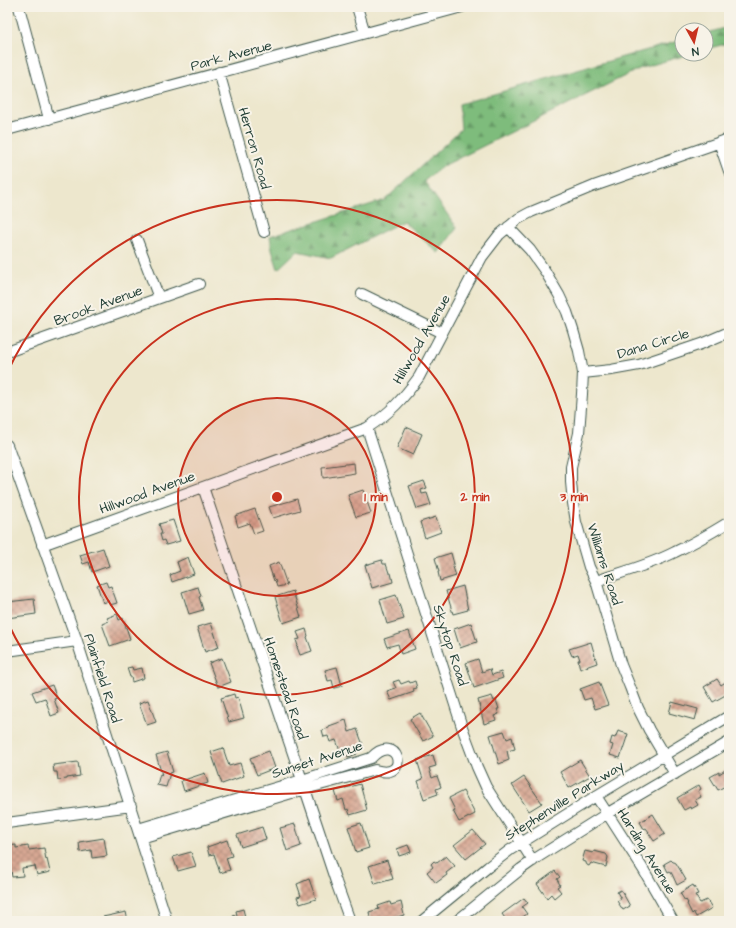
<svg xmlns="http://www.w3.org/2000/svg" width="736" height="928" font-family="'Architects Daughter',sans-serif">
<style>
.forest{fill:url(#forest-firs);stroke:#4e7c58}
.building{fill:url(#building-cross-hatch)}
.lines{fill:none;stroke-linecap:round;stroke-linejoin:round}
.minor-casing{stroke:#3e564b;stroke-width:12}
.minor{stroke:#fff;stroke-width:10}
.ring{fill:none;stroke:#c8321e;stroke-width:2}
.labels{text-anchor:middle;stroke-width:4;stroke-linejoin:round;paint-order:stroke}
.street-label{font-size:14px;fill:#1f3d34;stroke:#f7f3e8}
.centre{fill:#c8321e;stroke:#f7f3e8;stroke-width:2}
.ring-label{font-size:12px;text-anchor:middle;font-weight:bold;fill:#c8321e;stroke:#f7f3e8;stroke-width:4;stroke-linejoin:round;paint-order:stroke}
</style>
<defs>
<pattern id="forest-firs" width="22" height="20" patternUnits="userSpaceOnUse"><rect width="22" height="20" fill="#7ebc7c"/><path d="M5 1l3.5 6h-7zM16 11l3.5 6h-7z" fill="#679a66"/></pattern>
<pattern id="building-cross-hatch" width="8" height="8" patternUnits="userSpaceOnUse"><rect width="8" height="8" fill="#d7a793"/><path d="M0 0l8 8M0 8l8-8" fill="none" stroke="#ae8979"/></pattern>
</defs>
<rect width="100%" height="100%" fill="#f7f3e8"/>
<filter id="ink" filterUnits="userSpaceOnUse"><feTurbulence type="fractalNoise" baseFrequency=".025" numOctaves="2"/><feDisplacementMap in="SourceGraphic" scale="8" xChannelSelector="R" yChannelSelector="G"/><feConvolveMatrix kernelMatrix="1 2 1 2 8 2 1 2 1" color-interpolation-filters="sRGB"/></filter>
<filter id="wash" filterUnits="userSpaceOnUse"><feTurbulence type="fractalNoise" baseFrequency=".012" numOctaves="4" result="noise"/><feDisplacementMap in="SourceGraphic" scale="16" xChannelSelector="R" yChannelSelector="G"/><feGaussianBlur stdDeviation="0.9" result="paint"/><feColorMatrix in="noise" values="0 0 0 0 0 0 0 0 0 0 0 0 0 0 0 0 0 1.4 0 .05"/><feComposite in="paint" operator="in"/></filter>
<g filter="url(#wash)">
<rect width="100%" height="100%" fill="#ede7cd"/>
<path class="forest" d="M729,27V43L706,49V33Z
M682,40V54H690L641,68L443,166L424,181L457,228L438,253L403,221L331,258L297,251L278,269L272,250L270,236L385,200L461,129L459,104Z"/>
<g id="blocks">
<path class="building" d="M406,427L422,434L413,455L397,448Z
M354,463L355,473L323,478L322,467Z
M424,481L427,488L421,490L422,494L427,493L431,505L417,509L409,486Z
M363,490L371,513L356,517L348,495Z
M297,499L300,510L273,518L269,507Z
M255,509L263,531L254,534L250,523L238,527L235,516Z
M436,517L441,532L425,538L420,522Z
M173,520L180,541L166,545L164,540L162,541L160,534H162L159,524Z
M103,548L109,566L92,572L89,562L83,564L80,555Z
M451,553L454,564H452L456,576L440,581L438,572H439L435,558Z
M188,557L194,574L172,582L170,575L180,571L177,562Z
M382,560L383,564H386L389,573H391L393,582L372,588L365,565Z
M279,562L287,585L277,587L275,580L274,581L269,566Z
M106,582L108,587L111,586L117,603L110,605L109,601L103,603L97,585Z
M463,586L468,610L453,614L446,591Z
M198,587L201,596L199,597L203,610L189,614L182,592Z
M293,591L301,617L283,623L275,597Z
M396,595L404,619L387,624L380,600Z
M34,599L36,614L7,618V602Z
M117,614L119,620L123,618L130,639L110,646L102,624L109,621L107,618Z
M211,623L219,647L205,652L197,627Z
M471,623L477,642L460,648L454,629Z
M306,629L308,636L307,637L312,651L300,655L297,647L298,646L296,640L300,639L297,632Z
M409,631L415,649L401,654L398,644L387,647L384,639Z
M591,642L597,663L580,669L578,660H580L578,654L572,656L569,649Z
M222,658L231,682L218,687L209,663Z
M478,659L482,672L490,669L492,675L501,672L503,678L474,688L466,663Z
M132,667L133,670L142,668L144,678L132,682L131,677H130L127,668Z
M337,667L342,686L334,688L332,680L328,681L325,670Z
M717,679L721,685L727,681L729,684V693L713,702L704,687Z
M399,680L401,684L409,681L410,683L415,681L417,688L413,689L414,692L391,700L387,691L396,688L393,682Z
M599,682L608,705L595,709L591,698L584,700L580,689Z
M52,685L57,698L54,699L59,713L51,716L45,698L36,701L32,692Z
M234,694L235,698L238,697L244,718L229,722L221,698Z
M492,696L494,701L496,700L499,709H497L499,714L494,716L496,720L484,724L478,700Z
M148,700L156,722L147,725L139,703Z
M672,702L698,709L695,720L669,713Z
M420,713L433,736L423,741L410,719Z
M346,720L349,732L357,729L363,745L355,748L357,754L348,757L345,749L340,751L336,740L330,742L328,736L324,737L322,730L329,728V726Z
M504,731L507,739L512,737L515,749L507,751L509,760L499,764L490,735Z
M618,731L628,734L620,758L610,755L613,745L610,744L612,737L615,738Z
M223,748L229,766L240,763L244,776L222,784L211,752Z
M269,751L275,768L257,775L250,758Z
M167,752L173,772L170,773L166,787L157,785L160,774L162,775L156,755Z
M433,755L436,766L429,768L432,778L437,776L441,787L436,789L438,794L424,799L418,781L423,779L417,760Z
M580,760L590,776L569,788L560,772Z
M78,762L80,776L67,778V779L58,780L57,772H54L53,765Z
M729,767V784L718,790L710,777L719,772V774L727,769L726,768Z
M205,773L208,783L184,791L181,781Z
M524,777L542,803L529,811L512,785Z
M360,784L367,810L350,815L348,809L346,810L343,799L338,801L335,791Z
M699,785L701,789L698,791L701,797L695,800L698,805L691,809L690,807L684,810L677,798Z
M463,791L475,814L459,822L453,811L455,810L449,798Z
M653,814L665,834L654,841L648,832H649L646,828L644,829L640,822Z
M361,823L369,848L356,852L348,827Z
M295,824L301,846L287,851L280,828Z
M262,827L266,839L241,847L237,835Z
M473,830L485,844L466,859L454,845Z
M104,838L107,856L92,858L91,850L80,852L79,842Z
M227,840L232,856L226,858L230,870L220,873L214,854L209,855L207,847Z
M16,845V848L28,846L29,850L44,848L46,860L47,859L50,872L37,875L35,866L22,868L23,876L12,877L10,865L7,866V846Z
M408,845L411,852L399,856L397,849Z
M585,851L593,853L594,851L606,854L608,857L606,867L591,863L589,866L587,865L586,863V862L582,861Z
M191,852L196,866L178,871L173,857Z
M446,856L455,866L446,873L447,875L436,883L427,872L433,867L431,864L434,861L437,863Z
M387,860L393,879L375,884L369,866Z
M671,860L673,862H674L676,863L686,880L677,885L672,874L670,871L668,872L664,864Z
M555,871L560,877L557,879L560,885L557,887L561,892L554,898L551,894L547,898L537,884Z
M309,879L316,899L300,904L297,897L301,896L297,884Z
M693,885L698,894L695,895L700,903L707,900L712,908L696,917L694,913V912L692,914L687,904L688,903L686,900L685,901L680,893Z
M621,890L630,906L623,910L617,901L621,899L617,892Z
M524,898L528,903L522,907L527,914L517,921H507L502,914Z
M390,902L391,905L401,902L404,915L384,921H371L369,912L379,909L378,906Z
M243,909L246,921H234L233,916L237,915L236,911Z
M126,912L128,921H104L103,917Z"/>
</g>
</g>
<g filter="url(#ink)">
<use href="#blocks" fill-opacity="0" stroke="#3e564b" stroke-width="1"/>
<g class="lines">
<defs>
<path id="minor" d="M19,7L49,119
M357,7L365,33
M219,72L264,232
M7,130L462,7
M719,142L729,171
M508,227L530,250L545,271L559,295L567,312L573,330L579,351L583,373L582,394L579,433L571,467V482L573,503L576,522L589,567L596,581L621,665L630,687L638,708L649,730L675,774
M137,240L159,298
M362,294L442,333
M7,352L199,284
M583,373L611,370L639,365L701,344L729,332
M367,428L462,727L477,767L486,787L533,861
M7,445L77,641L167,921
M203,487L302,780L336,882L350,921
M42,545L367,428C390,413 403,399 419,377L482,257L499,235L518,219L531,212L594,186L729,139
M596,581C623,572 650,565 675,552C694,543 711,533 729,522
M7,651L77,641
M596,796L643,869L673,921
M7,823L131,806
M138,829L302,780L371,758C397,730 413,781 375,770L305,789L141,838
M422,921L488,867L510,850L596,796L729,716
M457,921L521,869L538,857L608,813L729,742"/>
</defs>
<use href="#minor" class="minor-casing"/>
<use href="#minor" class="minor"/>
</g>
</g>
<circle cx="277" cy="497" r="99" fill="#c8321e" fill-opacity=".12"/>
<g class="ring">
<circle cx="277" cy="497" r="99"/>
<circle cx="277" cy="497" r="198"/>
<path d="M8 371A297 297 0 1 1 8 623"/>
</g>
<g class="labels">
<g class="street-label">
<text transform="translate(231 55) rotate(-15)" y="5">Park Avenue</text>
<text transform="translate(255 148) rotate(74)" y="5">Herron Road</text>
<text transform="translate(98 305) rotate(-20)" y="5">Brook Avenue</text>
<text transform="translate(421 339) rotate(-60)" y="5">Hillwood Avenue</text>
<text transform="translate(653 343) rotate(-17)" y="5">Dana Circle</text>
<text transform="translate(147 492) rotate(-20)" y="5">Hillwood Avenue</text>
<text transform="translate(605 564) rotate(72)" y="5">Williams Road</text>
<text transform="translate(451 645) rotate(72)" y="5">Skytop Road</text>
<text transform="translate(103 678) rotate(72)" y="5">Plainfield Road</text>
<text transform="translate(286 688) rotate(71)" y="5">Homestead Road</text>
<text transform="translate(317 759) rotate(-18)" y="5">Sunset Avenue</text>
<text transform="translate(564 800) rotate(-32)" y="5">Stephenville Parkway</text>
<text transform="translate(647 851) rotate(58)" y="5">Harding Avenue</text>
</g>
</g>
<circle cx="277" cy="497" r="6" class="centre"/>
<g class="ring-label">
<text x="376" y="501">1 min</text>
<text x="475" y="501">2 min</text>
<text x="574" y="501">3 min</text>
</g>
<rect width="736" height="928" fill="none" stroke="#f7f3e8" stroke-width="24"/>
<g transform="translate(694 42) rotate(172)"><circle r="19" fill="#f7f3e8" stroke="#a1aaa0"/>
<path d="M0-3L7 15L0 10L-7 15Z" fill="#c8321e"/>
<text y="-6" font-size="11" font-weight="bold" text-anchor="middle" fill="#1f3d34">N</text>
</g>
</svg>
